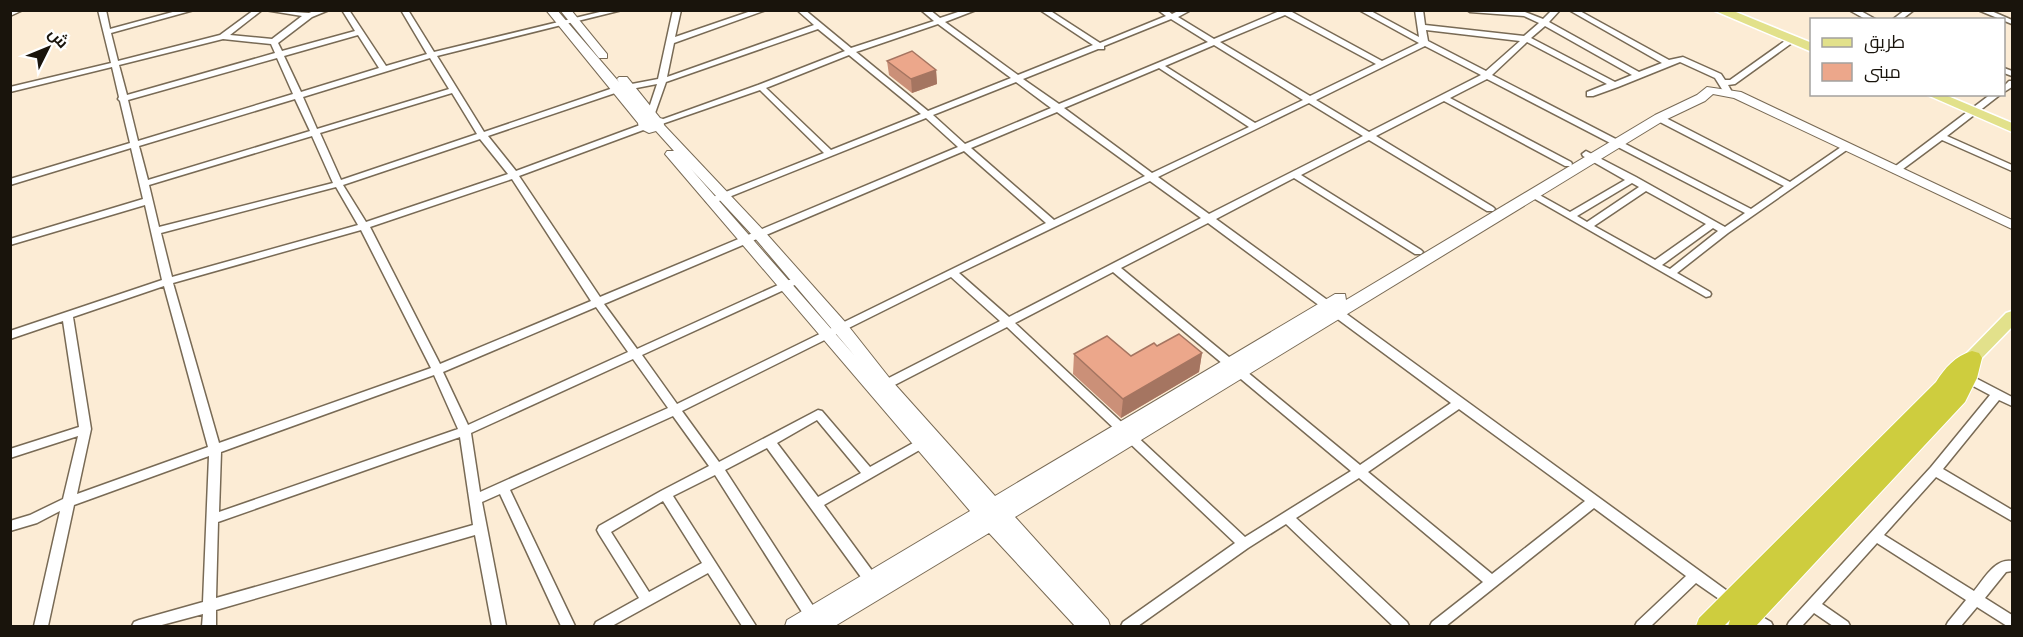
<svg xmlns="http://www.w3.org/2000/svg" width="2023" height="637" font-family="'DM Sans',Cairo,sans-serif">
<style>
.lines{fill:none;stroke-linecap:round;stroke-linejoin:round}
.street-casing{stroke:#786a55;stroke-width:3}
.secondary-casing{stroke:#786a55;stroke-width:2}
.primary-casing{stroke:#fff;stroke-width:3}
.highway-casing{stroke:#fff;stroke-width:2}
.street{fill:#fff;fill-rule:evenodd}
.secondary{fill:#fff;fill-rule:evenodd}
.primary{fill:#e2e18b;fill-rule:evenodd}
.highway{fill:#cecd3e;fill-rule:evenodd}
.wall{fill:#cb9078}
.shaded-wall{fill:#a57561}
.building{fill:#eca78b;stroke:#a57561;stroke-width:1.5}
</style>
<rect width="100%" height="100%" fill="#fcecd5"/>
<g class="lines">
<defs>
<path id="street" d="M12,10H23L10,16V11Z
M98,10H106L110,29L180,10H194L111,33L118,61L220,35L254,10H262L230,35L272,39L302,16L265,10L309,13L316,10H329L312,17L278,43L282,51L355,31L342,10H349L386,66L427,54L401,10H408L434,52L608,10H622L437,56L484,132L616,87L658,79L673,10H681L675,37L754,10H766L674,43L667,77L814,25L797,10H805L851,48L934,21L921,10H930L940,18L964,10H976L945,22L1018,75L1093,45L1040,10H1049L1100,43L1166,16L1158,10H1167L1172,14L1180,10H1191L1178,17L1214,39L1282,10H1293L1292,12L1382,61L1419,43L1359,10H1369L1419,37L1415,10H1423L1425,25L1524,36L1539,23L1524,16L1470,12L1467,10L1525,12L1543,19L1552,10H1560L1549,22L1639,72L1662,63L1569,10H1578L1669,60L1683,57L1721,74L1725,80H1730L1789,38H1792L1796,40L1735,84L1728,85L1732,92L1728,94H1725L1715,78L1680,62L1618,87L1593,96H1587V92L1607,84L1527,42L1492,75L1751,209L1784,186L1656,120V116H1662L1790,182L1844,145H1850L1851,147L1728,233L1677,273L1710,292L1711,294L1710,296L1706,297L1528,195L1533,192L1536,193L1570,212L1625,180L1583,156L1582,154L1586,151L1636,177L1725,227L1745,213L1487,79L1450,98L1571,162L1572,164L1571,166H1565L1444,101L1376,136L1493,207L1495,209L1493,211H1487L1369,140L1301,175L1421,250L1423,252L1421,254H1415L1294,178L1216,219L1737,598L1739,602L1737,606L1732,608L1696,583L1651,626H1635L1637,622L1686,576L1594,508L1446,626H1430L1432,622L1483,582L1359,478L1296,518L1407,622L1409,626H1393L1286,524L1248,548L1138,626H1121L1123,622L1235,543L1007,327L885,390H877L875,387L877,384L1000,321L951,277L682,411L719,462L818,410L822,411L870,467L922,438L926,436L930,438L932,441L930,444L824,505L876,576L878,580L876,584L871,586L866,584L767,448L725,470L817,612L828,622L830,626H814L807,620L715,475L673,496L756,626H742L708,573L612,626H594L596,622L639,598L599,534L597,530L599,526L661,491L709,466L673,416L510,490L575,626H561L500,494L482,502L506,626H492L475,535L216,610V626H202L203,614L158,626H132L134,622L139,620L203,602L209,456L74,505L48,626H34L60,511L37,523L10,531V521L30,515L63,499L78,436L10,458V449L79,427L63,321L10,339V331L162,280L145,205L10,245V239L143,199L131,148L10,185V179L130,143L120,101L118,99L119,97L112,67L10,92V87L111,63ZM1285,15L1376,64L1310,96L1220,42ZM1171,19L1208,42L1059,104L1023,79L1098,49H1104V46ZM938,24L1011,78L928,111L856,52ZM1545,26L1632,75L1615,82L1531,38ZM818,29L845,51L758,85L655,122L656,124H662L760,90L824,153L708,199L706,201L708,203H714L926,118L958,147L600,297L519,176L646,129V125H640L516,171L488,136L621,91L657,84L647,114L651,117L654,116L666,82ZM1426,30L1520,41L1486,71L1428,41ZM358,35L379,68L301,92L284,56ZM223,39L271,44L275,53L127,95L119,65ZM1214,45L1303,100L1255,123L1165,66ZM1425,46L1481,75L1369,132L1316,100ZM849,55L921,114L831,150L766,88ZM277,58L293,94L138,141L128,100ZM430,58L449,89L317,129L303,97ZM1159,68L1249,127L1152,173L1064,108ZM1016,82L1051,108L965,144L933,115ZM452,93L477,134L341,180L320,133ZM295,99L310,131L148,180L139,146ZM1309,103L1363,136L1209,214L1158,177ZM1057,112L1145,176L1054,220L971,148ZM312,136L333,183L159,227L149,185ZM480,139L508,174L366,222L343,185ZM964,151L1046,223L677,404L642,355L797,284L798,282L797,280H789L637,349L604,304ZM512,179L591,301L440,364L370,227ZM1150,181L1201,218L1009,317L959,273ZM1632,183L1639,187L1587,222L1577,216ZM336,187L358,225L172,277L161,233ZM1646,191L1706,224L1655,260L1594,226ZM1208,223L1451,403L1360,465L1121,268ZM1713,228L1718,231L1670,269L1662,265ZM361,230L431,368L219,443L173,283ZM1113,272L1351,471L1245,537L1015,323ZM164,286L208,447L77,494L91,429L73,317ZM596,307L628,352L468,425L443,372ZM633,359L668,408L480,492L471,433ZM434,375L458,429L219,512L221,452ZM1459,409L1585,501L1492,574L1368,472ZM817,420L861,473L818,497L777,443ZM460,437L473,525L216,598L218,522ZM663,501L702,563L649,592L611,532Z
M1849,10H1859L1877,20H1867Z
M1905,10H1914L1901,20H1892Z
M1978,10H1989L2012,20V24Z
M2004,68L2012,71V76L2004,73Z
M2009,81H2012V87L2004,92V86Z
M1991,94H2001L1947,136L2012,165V171L1942,140L1899,172H1893L1891,170L1893,168Z
M1962,371L2012,397V406L1999,400L1943,469L2012,510V521L1936,477L1884,535L1974,591C1984,579 1995,558 2012,561V571L2006,572L1985,598L2012,615V626H2007L1977,607L1961,626H1946L1948,622L1966,600L1877,543L1822,604L1848,622L1850,626H1833L1814,613L1802,626H1787L1789,622L1931,467L1990,395L1958,378L1956,375L1958,372Z
M1749,609L1771,622L1773,626C1760,626 1749,627 1742,615L1744,611Z"/>
<path id="secondary" d="M546,10H557L619,82L617,79L619,77H627L660,118L663,119L664,125L764,231L846,323L891,380L995,496L1335,294H1345L1346,300L1655,115L1697,95L1707,87L1741,92L2012,220V229L1734,98L1713,94L1705,101L1663,121L1015,517L1108,620L1110,626H1075L989,533L835,626H785L787,620L970,511L665,154L667,151H674L656,131L649,133L639,128L638,123ZM691,169L754,237L854,355Z
M560,10H571L607,54V58H599Z"/>
<path id="primary" d="M1713,10H1731L1812,43V52Z
M1925,94H1943L2012,123V132Z
M2012,311V327L1978,362L1972,364L1966,362L1963,358L1966,354L2006,313Z"/>
<path id="highway" d="M1972,351L1979,353L1982,358L1977,378L1965,402L1756,626H1728L1730,620L1724,626H1696L1699,618L1936,382C1945,368 1955,356 1972,351Z"/>
</defs>
<use href="#street" class="street-casing"/>
<use href="#secondary" class="secondary-casing"/>
<use href="#primary" class="primary-casing"/>
<use href="#highway" class="highway-casing"/>
<use href="#street" class="street"/>
<use href="#secondary" class="secondary"/>
<use href="#primary" class="primary"/>
<use href="#highway" class="highway"/>
</g>
<path class="wall" d="M887,61L936,70L937,84L912,93L889,75Z
M1157,346L1202,353L1199,372L1121,418L1073,374L1074,354L1131,356Z"/>
<path class="shaded-wall" d="M936,70L937,84L912,93L911,79Z
M1202,353L1199,372L1121,418L1123,399Z"/>
<path class="building" d="M912,51L936,70L911,79L887,61Z
M1179,334L1202,353L1123,399L1074,354L1107,336L1131,356L1154,343L1157,346Z"/>
<rect width="2023" height="637" fill="none" stroke="#19140c" stroke-width="24"/>
<rect x="1810" y="18" width="195" height="78" fill="#ffffff" stroke="#a3a19e" stroke-width="1.5"/>
<rect x="1822" y="38" width="30" height="9" fill="#e2e18b" stroke="#a3a19e" stroke-width="1.5"/>
<text x="1864" y="48" font-size="18" fill="#19140c">طريق</text>
<rect x="1822" y="63" width="30" height="18" fill="#eca78b" stroke="#a3a19e" stroke-width="1.5"/>
<text x="1864" y="78" font-size="18" fill="#19140c">مبنى</text>
<g transform="translate(48 48) rotate(47)" stroke="#ffffff" stroke-width="4.5" paint-order="stroke">
<path d="M0-4.5L10 22L0 15L-10 22Z" fill="#19140c"/>
<text y="-9" font-size="16" font-weight="bold" text-anchor="middle" fill="#19140c">ش</text>
</g>
</svg>
